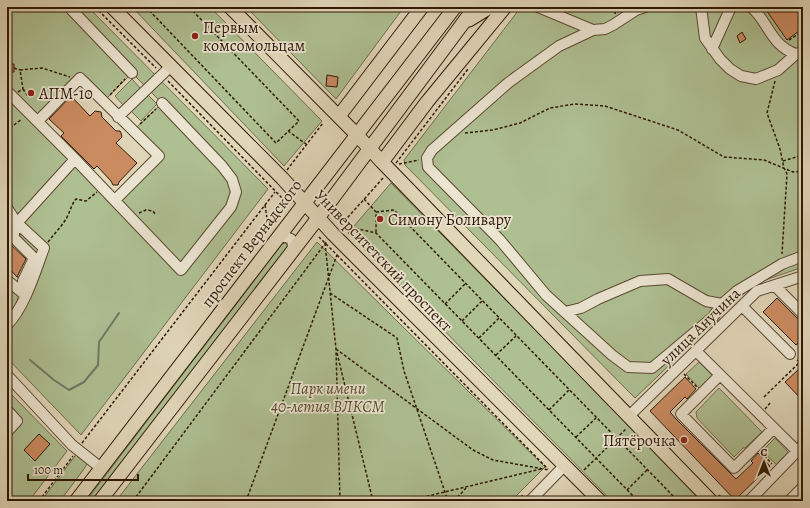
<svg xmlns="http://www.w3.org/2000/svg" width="810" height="508" font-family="Alegreya,serif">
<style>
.green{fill:#aebf92;stroke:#6e6c4b;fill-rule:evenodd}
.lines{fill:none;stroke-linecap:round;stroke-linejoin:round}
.stream{stroke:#6c7968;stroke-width:2}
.building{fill:#cb8b61;stroke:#2f1804}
.minor-casing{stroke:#5b4831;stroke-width:12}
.major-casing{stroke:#2f1804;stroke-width:15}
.path{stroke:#2f1804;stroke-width:1.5;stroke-dasharray:3 2;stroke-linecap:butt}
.minor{stroke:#ebe4d1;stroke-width:10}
.major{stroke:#e0d6b8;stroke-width:13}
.poi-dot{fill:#8f2418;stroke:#ebe4d1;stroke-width:1.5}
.labels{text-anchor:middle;stroke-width:3.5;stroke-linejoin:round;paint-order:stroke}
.poi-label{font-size:16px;fill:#2f1804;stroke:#ebe4d1;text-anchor:start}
.street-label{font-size:16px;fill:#2f1804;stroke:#ebe4d1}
.park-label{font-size:16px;font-style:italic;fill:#554a2f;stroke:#ebe4d1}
</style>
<rect width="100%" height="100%" fill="#e0d6b8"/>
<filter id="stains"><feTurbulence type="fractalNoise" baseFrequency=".005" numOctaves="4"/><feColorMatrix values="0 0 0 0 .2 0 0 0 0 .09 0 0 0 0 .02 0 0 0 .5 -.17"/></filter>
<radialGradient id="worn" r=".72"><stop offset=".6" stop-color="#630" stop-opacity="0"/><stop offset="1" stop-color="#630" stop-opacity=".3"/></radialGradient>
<path class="green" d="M7,7H88L268,189L81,435L7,358V327L27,284L17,277L36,275L42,262L17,237L7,231ZM132,73L162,103L133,131L159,157L114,201L35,123L79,79L103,102Z
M132,7H210L322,121L284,166Z
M246,7H404L336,99Z
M521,7H803V267L754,284L635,398L405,165L404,160Z
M132,79L141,89L124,106L115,96Z
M148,95L157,104L141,121L131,111Z
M391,183L703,501H612L348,233Z
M317,242L545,467L511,501H116Z
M285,243L287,244L288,248L94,501H86L282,244Z
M11,287L19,295L11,319L7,315V291Z
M699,362L713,376L700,389L686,374Z
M719,388L762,432L745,448H743L734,457L697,418L696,412Z
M7,390L67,451L29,501H7Z
M775,438L789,453L777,465L762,451Z
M78,452L87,461V464L84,469L60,501H41Z"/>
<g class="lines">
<path class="stream" d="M30,360L54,380L69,390L84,382L98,365L99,342L119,313"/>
</g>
<path class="building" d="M764,7H796L803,17V28L787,40Z
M742,32L746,39L740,43L737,36Z
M7,64H14V72H7Z
M327,75L338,77L337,87L326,86Z
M71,96L90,116L95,111L101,112L102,117L116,131H120L121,133L122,137L116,143L137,163L119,182L118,185H113L111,181L97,166L94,169L61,136L64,133L49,119Z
M9,243L26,259L17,277L7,266V245Z
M777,298L803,324V339L796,345L763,312Z
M799,369L803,374V401L785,382Z
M685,377L696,389L687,399L685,397L670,412L676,419L736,479L753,463L751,461L758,453L770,466L735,500L650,411Z
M39,434L50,444L35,461L24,450Z"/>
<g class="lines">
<defs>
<path id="minor" d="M69,7L132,73
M538,7L593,30
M645,7L636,10L613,25L605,29L593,30L559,46L508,83L432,150L427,158L428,167L500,240L546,295L612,355L628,367L652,368L713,317L722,304L737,291L782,264L803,256
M701,7L705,38L720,59L730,69L741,76L756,79L778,70L796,54L803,52
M751,7C769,22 770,45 796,54
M712,49L731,7
M7,91L75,159L181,270L231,207L236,192L232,179L222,166L162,103
M118,117L171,66
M38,121L80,78L159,156L115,200
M7,208L17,223L44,248C35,272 25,307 7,325
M275,240L284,236L291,239L293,244L292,252
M7,280L25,295
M775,286L803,314
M25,295L23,281L34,258L13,237L17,223L75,159
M742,306L790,354
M565,312L581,308L598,299L640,281L668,279L706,301L722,304
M696,351L797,451
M7,375L72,445L101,468
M720,375L681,414L734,468L774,428
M7,410L17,421L7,432
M629,416L757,291L803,276
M530,501L565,465
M749,501L803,445
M789,501L803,487"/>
<path id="major" d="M112,7L282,178L333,234L600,501
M230,7L357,135L382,162L711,501
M469,20L490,7
M339,116L422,7
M382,162L427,102L505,7
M76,501L455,7
M100,501L318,218L475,7"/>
</defs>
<use href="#minor" class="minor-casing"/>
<use href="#major" class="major-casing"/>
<path class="path" d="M95,7L156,68
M146,7L276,143L299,121L189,7
M617,12L621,7
M615,14L616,7
M789,40L803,31
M14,68L20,70
M168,81L286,202L260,237
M775,81L767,113L780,149L784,168L787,174L782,254
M23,89L27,95L28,91H29
M18,92L23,89L20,70L42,68L70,77
M110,95L125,79
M140,124L156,109
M288,131L306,144
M7,132L10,128L22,119
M465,133L493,130L520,123L550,108L575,104L605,106L678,130L724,157L764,160L793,172L803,171
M783,161L803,155
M396,163L468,69
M399,164L419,160
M287,170L323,123
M364,199L376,212V233
M265,205L268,225
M376,212L394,210L678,501
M139,213L146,210L153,211L155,214
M341,225L376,233L638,501
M341,225L383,178
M48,242C54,234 61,227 66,219C70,212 71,205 76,199L86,201L97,192
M325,243L336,349L340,501
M337,255L548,469
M330,293L397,338L404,371L448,501
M445,304L465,284
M462,321L482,301
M479,338L499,318
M336,349L473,450L493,460L549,470
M337,353L373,501
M496,355L516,336
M797,360L800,362L803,360
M684,374L697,387
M764,397L800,362
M765,409L770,403
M549,410L569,390
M576,437L596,418
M82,443L275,192
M761,452L772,464
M584,470L627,428
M627,490L647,470
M719,495L725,501
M39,501L73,456
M133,501L327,241
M246,501L337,255L319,237
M407,501L541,469
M454,501L466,488
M517,501L523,495"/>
<use href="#minor" class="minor"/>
<use href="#major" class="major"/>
</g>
<g class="poi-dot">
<circle cx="195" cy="36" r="4"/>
<circle cx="31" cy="93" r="4"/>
<circle cx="380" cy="219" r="4"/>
<circle cx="684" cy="440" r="4"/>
</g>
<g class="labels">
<g class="poi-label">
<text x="203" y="33">Первым<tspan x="203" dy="18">комсомольцам</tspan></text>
<text x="39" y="99">АПМ-10</text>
<text x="388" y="225">Симону Боливару</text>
<text x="676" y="446" text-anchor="end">Пятёрочка</text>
</g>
<g class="street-label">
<text transform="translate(251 243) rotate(-53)" y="6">проспект Вернадского</text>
<text transform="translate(384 260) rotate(46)" y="6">Университетский проспект</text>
<text transform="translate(700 326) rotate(-44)" y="6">улица Анучина</text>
</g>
<g class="park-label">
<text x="328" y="394">Парк имени<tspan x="328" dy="18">40-летия ВЛКСМ</tspan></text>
</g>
</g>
<rect width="810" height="508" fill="none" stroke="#e0d6b8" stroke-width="24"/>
<rect x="8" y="8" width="794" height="492" fill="none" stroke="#2f1804" stroke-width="2"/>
<rect x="12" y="12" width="786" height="484" fill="none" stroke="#2f1804"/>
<g transform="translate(764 462)" stroke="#ebe4d1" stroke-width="3" paint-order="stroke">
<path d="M0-3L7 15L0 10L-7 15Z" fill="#2f1804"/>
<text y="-6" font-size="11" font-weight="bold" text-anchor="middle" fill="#2f1804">С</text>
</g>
<path d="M28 474v6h110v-6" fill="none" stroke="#2f1804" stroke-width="2"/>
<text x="34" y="474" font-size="12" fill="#2f1804" stroke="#ebe4d1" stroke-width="3" paint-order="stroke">100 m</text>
<rect width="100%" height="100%" filter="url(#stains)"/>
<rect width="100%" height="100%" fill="url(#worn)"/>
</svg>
